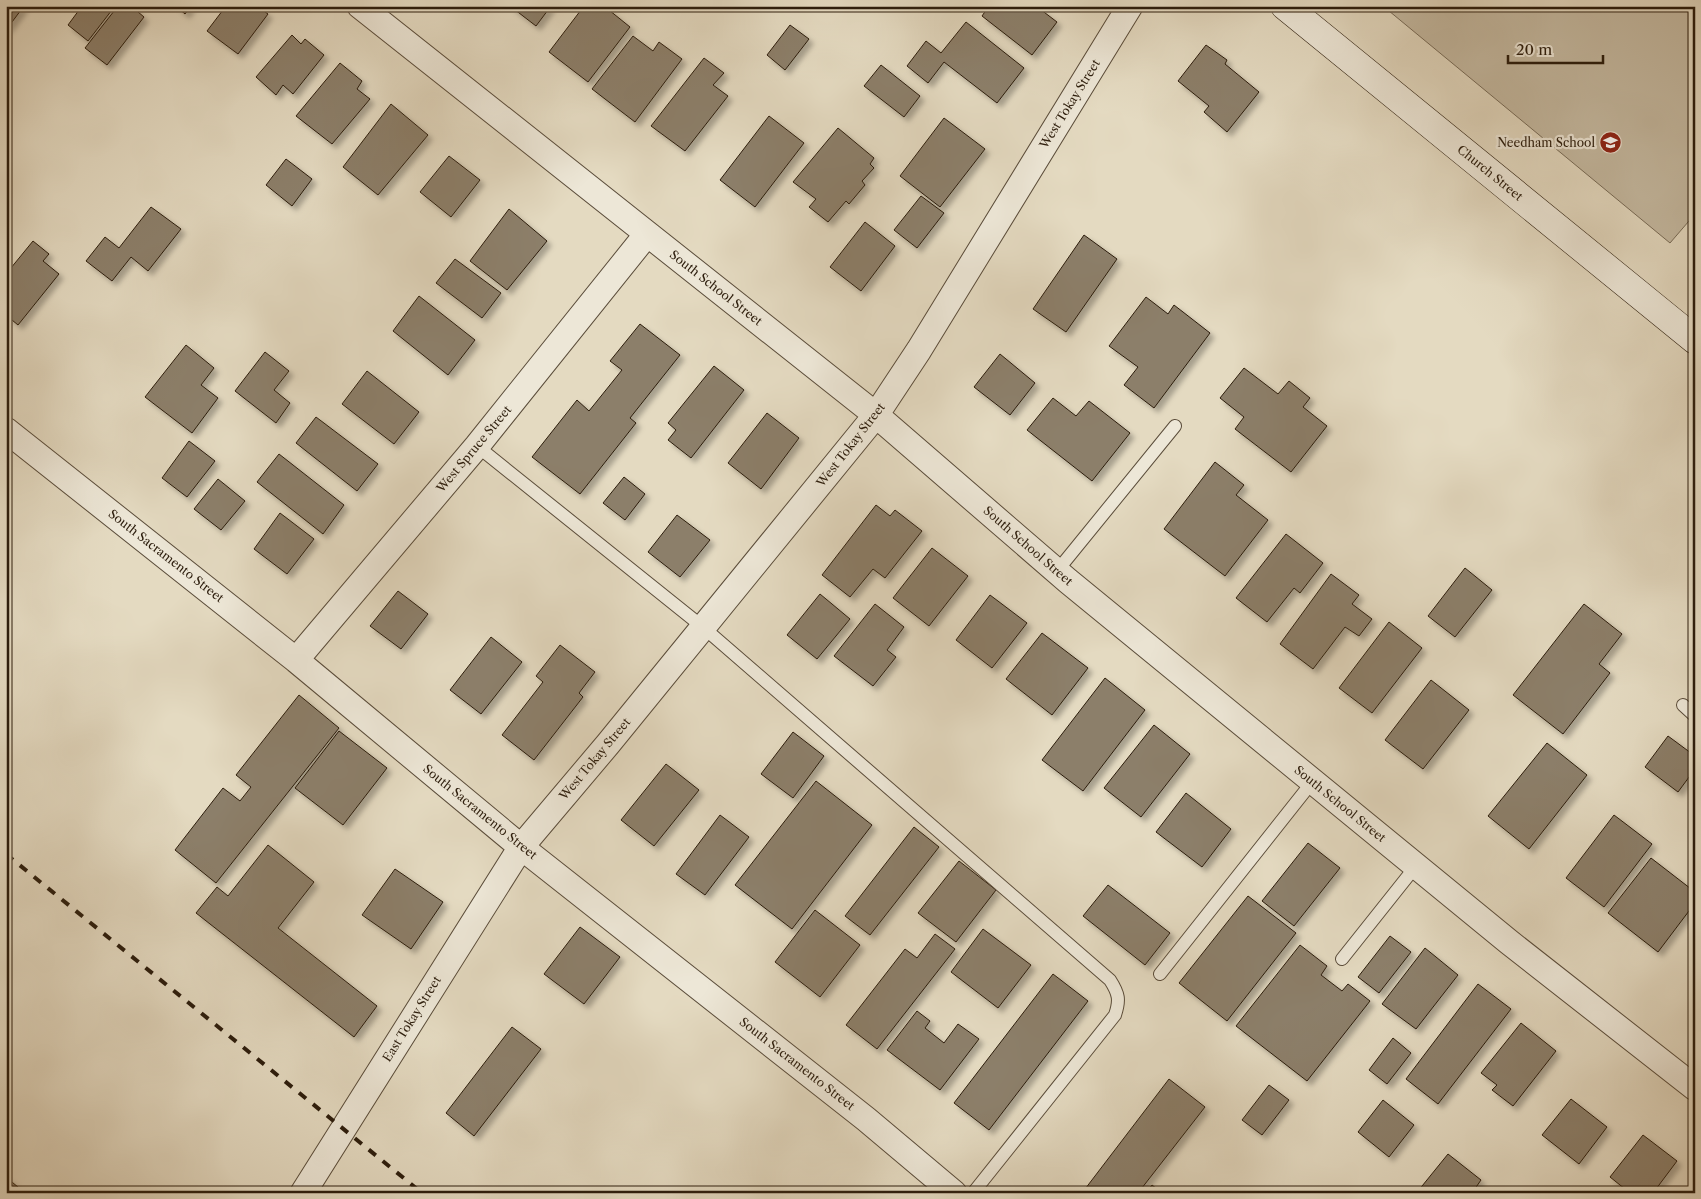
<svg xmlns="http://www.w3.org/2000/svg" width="1701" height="1199" font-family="'Libre Caslon Text',serif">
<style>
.green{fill:#c5baa2;stroke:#786c58}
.building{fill:#8c7f6b;stroke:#2c1d0d;filter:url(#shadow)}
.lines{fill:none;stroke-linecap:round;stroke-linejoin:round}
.lane-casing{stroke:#5a4c3a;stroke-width:14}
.street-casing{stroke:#5a4c3a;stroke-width:27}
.secondary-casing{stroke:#2c1d0d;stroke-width:29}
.lane{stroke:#ede7d7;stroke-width:12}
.street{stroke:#ede7d7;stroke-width:25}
.secondary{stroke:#ede7d7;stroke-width:28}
.rail{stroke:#2c1d0d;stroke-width:4;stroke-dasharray:9 9;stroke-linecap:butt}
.labels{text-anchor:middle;stroke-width:4.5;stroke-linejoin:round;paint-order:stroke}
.street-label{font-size:12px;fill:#2c1d0d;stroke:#ede7d7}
.poi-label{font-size:12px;fill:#2c1d0d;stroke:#ede7d7;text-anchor:end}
</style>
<defs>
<filter id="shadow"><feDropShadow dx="4.5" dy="4.5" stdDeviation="2.5" flood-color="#0004"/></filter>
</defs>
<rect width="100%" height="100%" fill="#e4dac1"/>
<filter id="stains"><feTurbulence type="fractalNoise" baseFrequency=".004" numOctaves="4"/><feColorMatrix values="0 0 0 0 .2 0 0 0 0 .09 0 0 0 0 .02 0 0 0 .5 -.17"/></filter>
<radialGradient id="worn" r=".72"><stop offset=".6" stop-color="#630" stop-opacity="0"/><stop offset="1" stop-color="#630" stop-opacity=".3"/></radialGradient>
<path class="green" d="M1383,6H1695V214L1670,243Z"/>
<path class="building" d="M6,6H24L6,30Z
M82,6H115L88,41L68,25Z
M118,6H131L144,17L107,65L85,48Z
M176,6H191L185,14Z
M226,6H257L268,14L238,54L207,31Z
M510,6H551L536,26Z
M584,6H604L630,27L588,82L549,52Z
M989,6H1036L1057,22L1032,55L982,16Z
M966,22L1024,68L997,103L944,62L928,83L907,66L926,41L941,53Z
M790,25L809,39L785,70L767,55Z
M292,35L301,44L305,39L324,55L293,94L283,85L276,95L256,77Z
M633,36L653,51L659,42L682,59L635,122L592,89Z
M1206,45L1227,60L1225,64L1259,92L1227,132L1204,112L1209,106L1178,81Z
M704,58L724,73L713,85L728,96L685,151L651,126Z
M340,63L362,81L357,89L370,99L332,144L296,116Z
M881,65L920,96L904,117L864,86Z
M391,104L428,135L378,195L343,167Z
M769,116L804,143L755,207L720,180Z
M944,118L985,149L940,207L900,176Z
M838,128L874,158L870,164L874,168L862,181L865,185L849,204L846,201L828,222L809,207L816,199L793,182Z
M449,156L480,180L451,217L420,192Z
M286,159L312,179L292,206L266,185Z
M921,196L944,213L917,248L894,230Z
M151,207L181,229L148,271L131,257L112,281L86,261L105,237L119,248Z
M509,209L547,241L507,290L470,261Z
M865,222L895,246L861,291L830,267Z
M1084,235L1117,259L1066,332L1033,309Z
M33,241L49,254L43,261L59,274L18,325L6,315V274Z
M455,259L501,293L482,318L436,283Z
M419,296L475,340L448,375L393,331Z
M1146,297L1168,314L1174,305L1210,333L1154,408L1124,385L1138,367L1109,346Z
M640,324L680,355L630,418L636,423L580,494L532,457L577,400L589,411L622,370L610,361Z
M186,345L214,368L201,385L218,398L192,433L145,397Z
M265,352L289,371L274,390L290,403L276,423L235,391Z
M1000,354L1035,383L1010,415L974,387Z
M714,366L744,390L691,458L668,440L676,430L668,423Z
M1244,368L1278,394L1289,381L1310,398L1303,407L1327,426L1291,472L1235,429L1244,417L1220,398Z
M367,371L419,412L394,444L342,404Z
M1053,398L1076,416L1089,401L1130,433L1092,481L1027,430Z
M767,413L799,438L761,489L728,463Z
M316,417L378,464L357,491L296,443Z
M189,441L215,461L187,497L162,478Z
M279,454L344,505L323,534L257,482Z
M1215,462L1244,485L1236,495L1268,520L1225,576L1164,529Z
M624,477L645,494L625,520L603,503Z
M218,479L245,501L221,530L194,509Z
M876,505L890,516L895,510L922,531L885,578L873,569L850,597L822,575Z
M280,513L314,539L287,574L254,549Z
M677,515L710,540L680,577L648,552Z
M1286,534L1323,563L1300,593L1294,588L1267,622L1236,598Z
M932,548L968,576L929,626L893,598Z
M1465,568L1492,590L1455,637L1428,616Z
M1331,574L1359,595L1352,604L1372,619L1359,636L1345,627L1313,669L1280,644Z
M398,591L428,614L401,649L370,626Z
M820,594L850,619L817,659L787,635Z
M990,595L1027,623L992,668L956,640Z
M875,604L904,627L887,650L896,657L873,686L834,656Z
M1584,604L1622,634L1599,664L1610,673L1563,734L1513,695Z
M1389,622L1422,648L1372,713L1339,688Z
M1042,633L1088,668L1052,715L1006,679Z
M491,637L522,662L481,714L450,690Z
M560,645L595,672L579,693L583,697L534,760L502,735L543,682L536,676Z
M1105,678L1145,710L1083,791L1042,760Z
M1431,680L1469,710L1423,769L1385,740Z
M299,695L339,728L216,883L175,850L223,788L240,801L251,787L236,775Z
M1154,725L1190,754L1141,817L1104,788Z
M339,731L387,768L343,825L295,788Z
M793,732L824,756L793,798L761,774Z
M1668,736L1695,756V769L1678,792L1645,767Z
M1547,743L1587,775L1529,849L1488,816Z
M666,764L699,790L654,846L621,820Z
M816,781L872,825L792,929L735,885Z
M1186,793L1231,829L1202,867L1156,832Z
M720,815L749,837L705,895L676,874Z
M1614,815L1652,844L1604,907L1566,878Z
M914,827L939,847L870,935L845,916Z
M1308,843L1340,868L1294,926L1262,901Z
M268,845L314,882L278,928L377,1006L354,1037L196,913L217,887L228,896Z
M1651,858L1695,892V903L1658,952L1608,913Z
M959,861L996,890L956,942L918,913Z
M395,869L443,902L411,949L362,915Z
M1108,885L1170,933L1145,965L1083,916Z
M1248,896L1296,933L1227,1021L1179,983Z
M815,910L860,945L820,997L775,962Z
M580,927L620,957L584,1004L544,974Z
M983,929L1031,965L998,1008L951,972Z
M935,934L955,949L877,1049L846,1025L905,949L917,958Z
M1390,936L1411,952L1379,993L1358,977Z
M1300,945L1327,966L1321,975L1342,991L1348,984L1370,1001L1307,1081L1236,1026Z
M1425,948L1458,975L1416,1029L1382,1004Z
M1053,974L1088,1001L989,1130L954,1103Z
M1478,984L1511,1009L1438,1104L1406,1079Z
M917,1011L930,1021L925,1028L944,1043L958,1024L979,1039L940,1090L887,1050Z
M1521,1023L1556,1051L1513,1106L1492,1090L1497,1085L1481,1073Z
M512,1027L541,1049L474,1136L446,1113Z
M1393,1038L1411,1053L1387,1084L1369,1070Z
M1169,1079L1205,1107L1138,1193H1082Z
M1269,1085L1289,1100L1262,1135L1242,1120Z
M1571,1099L1607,1127L1579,1164L1542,1135Z
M1383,1100L1414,1125L1389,1157L1358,1132Z
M1643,1135L1677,1161L1653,1193H1630L1610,1177Z
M1448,1154L1481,1180L1472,1193H1420L1418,1191Z
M6,1177L25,1193H6Z
M1152,1185L1162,1193H1146Z"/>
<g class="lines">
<defs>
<path id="lane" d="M477,446L704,628L1110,980C1119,994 1120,1000 1115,1015L973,1193
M1057,571L1175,426
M1683,705L1695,716
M1342,959L1416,866
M1160,974L1313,781"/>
<path id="street" d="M360,6L876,415L1068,581L1509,942L1695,1088
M6,430L296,660L521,847L866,1119L954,1193
M296,660L477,446L647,234
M303,1193L521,847L608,744L876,415L919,350L1130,6"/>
<path id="secondary" d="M1285,6L1695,340"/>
</defs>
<use href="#lane" class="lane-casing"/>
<use href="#street" class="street-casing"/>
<use href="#secondary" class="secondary-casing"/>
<use href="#lane" class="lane"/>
<use href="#street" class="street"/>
<use href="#secondary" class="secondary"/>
<path class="rail" d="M6,854L422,1193"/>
</g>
<defs>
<symbol id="school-disc" viewBox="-11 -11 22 22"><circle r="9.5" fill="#8f2418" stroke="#ede7d7"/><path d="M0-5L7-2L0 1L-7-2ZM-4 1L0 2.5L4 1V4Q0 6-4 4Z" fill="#fff"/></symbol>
</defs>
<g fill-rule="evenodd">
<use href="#school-disc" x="1598" y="130" width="25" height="25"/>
</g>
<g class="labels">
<g class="street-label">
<text transform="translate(1070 104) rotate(-58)" y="4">West Tokay Street</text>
<text transform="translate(1490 173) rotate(39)" y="4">Church Street</text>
<text transform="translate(716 288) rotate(38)" y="4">South School Street</text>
<text transform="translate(851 445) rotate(-52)" y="4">West Tokay Street</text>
<text transform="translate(474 449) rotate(-50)" y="4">West Spruce Street</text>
<text transform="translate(1028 546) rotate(41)" y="4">South School Street</text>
<text transform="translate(166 556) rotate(38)" y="4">South Sacramento Street</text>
<text transform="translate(595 759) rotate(-50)" y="4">West Tokay Street</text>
<text transform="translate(1340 804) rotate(39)" y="4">South School Street</text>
<text transform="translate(480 812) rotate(39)" y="4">South Sacramento Street</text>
<text transform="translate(412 1019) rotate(-58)" y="4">East Tokay Street</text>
<text transform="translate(797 1064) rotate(38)" y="4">South Sacramento Street</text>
</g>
<g class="poi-label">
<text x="1595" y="147">Needham School</text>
</g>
</g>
<rect width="1701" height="1199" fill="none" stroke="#e4dac1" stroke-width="25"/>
<rect x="8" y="8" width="1686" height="1184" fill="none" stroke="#2c1d0d" stroke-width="2.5"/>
<rect x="12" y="12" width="1676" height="1174" fill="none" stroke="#2c1d0d"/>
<path d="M1508 55v8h95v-8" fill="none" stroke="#2c1d0d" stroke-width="2.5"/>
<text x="1516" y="55" font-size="15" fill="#2c1d0d" stroke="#ede7d7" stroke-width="4" paint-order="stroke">20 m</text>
<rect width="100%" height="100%" filter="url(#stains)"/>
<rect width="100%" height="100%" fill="url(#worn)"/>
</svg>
